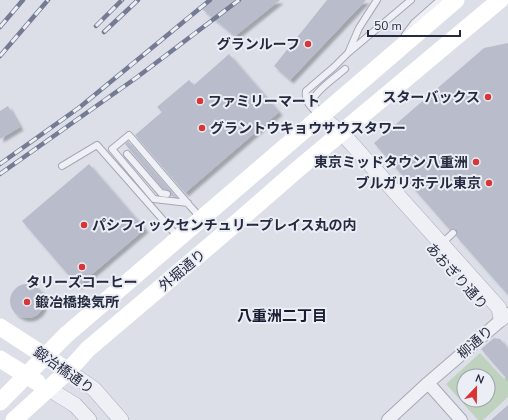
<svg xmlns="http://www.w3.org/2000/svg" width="508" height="420" font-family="'Nunito Sans','Noto Sans JP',sans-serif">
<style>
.green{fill:#bfd2bd;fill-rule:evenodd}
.building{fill:#b9bdcb;filter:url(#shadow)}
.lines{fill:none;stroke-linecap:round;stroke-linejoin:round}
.service-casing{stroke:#a5a9b5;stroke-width:8}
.minor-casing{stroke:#a5a9b5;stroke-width:14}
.tertiary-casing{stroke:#a5a9b5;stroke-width:16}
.service{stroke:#eff0f6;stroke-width:6}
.minor{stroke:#eff0f6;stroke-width:12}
.tertiary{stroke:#eff0f6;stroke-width:15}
.secondary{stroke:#fff;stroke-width:17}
.rail-casing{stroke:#757b92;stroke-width:4.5}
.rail{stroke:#eceef5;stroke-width:3;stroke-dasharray:9;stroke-linecap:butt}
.poi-dot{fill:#d83636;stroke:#eceef5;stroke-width:1.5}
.labels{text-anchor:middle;stroke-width:4;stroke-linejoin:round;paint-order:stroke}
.poi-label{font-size:14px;font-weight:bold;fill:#252a3f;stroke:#eceef5;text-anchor:end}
.street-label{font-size:14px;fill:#252a3f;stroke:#eceef5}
.neighbourhood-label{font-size:15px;font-weight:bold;fill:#171c30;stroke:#eceef5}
</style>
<defs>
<filter id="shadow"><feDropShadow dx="3.5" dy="3.5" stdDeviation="1" flood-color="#0004"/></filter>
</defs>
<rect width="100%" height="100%" fill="#dcdfe8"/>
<path class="green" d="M480,353L504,379L508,376V397L483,420H478L446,384ZM464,376H488V400H464Z"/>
<path class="building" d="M212,0H280L235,36L202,9Z
M327,0H366L290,80L274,66Z
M508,43V295L456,236L457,234V230L454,229L450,230L374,143L484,48Z
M229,54L279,112L185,193L135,135L162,112L157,107L189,80L194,85Z
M8,106L20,127L0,139V111Z
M128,141L176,197L171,196L170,191L163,189L125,144Z
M89,164L145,229L78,286L22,221Z
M10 301a17 17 0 1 1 34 0a17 17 0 1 1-34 0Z
M494,338L500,339L508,349V380L481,349Z
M508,405V420H491Z"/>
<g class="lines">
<defs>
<path id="service" d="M405,35L414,23L440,0
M349,51L359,28L377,0
M317,110C315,106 313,103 314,98C318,89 337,76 345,69
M320,116C312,108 304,102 306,91L334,67L348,53L411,0
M127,154L161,193L167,194
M62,166L97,145L178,237
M188,203L154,199L112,149L129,135L190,206L200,217
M441,244L453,233"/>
<path id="minor" d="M428,383L461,420
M388,420L428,383L508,314"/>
<path id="tertiary" d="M321,117L342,133L499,308L501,319
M68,371L94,389L121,420
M49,389L75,405L89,420"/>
</defs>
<use href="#service" class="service-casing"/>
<use href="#minor" class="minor-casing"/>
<use href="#tertiary" class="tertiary-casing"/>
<use href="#service" class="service"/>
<use href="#minor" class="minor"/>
<use href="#tertiary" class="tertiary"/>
<path class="secondary" d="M0,327L68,371
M0,359L37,382
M0,402L66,335L456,0
M14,420L68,371L88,349L220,237L298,169L500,0"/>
<defs>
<path id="rail" d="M96,26L122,0
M0,27L23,0
M104,32L138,0
M0,56L48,0
M0,164L80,107L210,0
M0,174L136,78L239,0"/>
</defs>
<use href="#rail" class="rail-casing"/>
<use href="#rail" class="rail"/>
</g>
<g class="poi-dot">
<circle cx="308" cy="44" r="4"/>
<circle cx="488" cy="97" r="4"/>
<circle cx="200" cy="101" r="4"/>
<circle cx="202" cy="128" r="4"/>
<circle cx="476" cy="162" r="4"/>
<circle cx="489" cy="183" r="4"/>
<circle cx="84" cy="225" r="4"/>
<circle cx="82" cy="267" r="4"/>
<circle cx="27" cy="302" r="4"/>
</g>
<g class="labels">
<g class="poi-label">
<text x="300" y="49">グランルーフ</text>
<text x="480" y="102">スターバックス</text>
<text x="208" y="106" text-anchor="start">ファミリーマート</text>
<text x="210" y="133" text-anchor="start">グラントウキョウサウスタワー</text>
<text x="468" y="167">東京ミッドタウン八重洲</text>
<text x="481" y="188">ブルガリホテル東京</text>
<text x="92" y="230" text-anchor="start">パシフィックセンチュリープレイス丸の内</text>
<text x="82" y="287" text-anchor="middle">タリーズコーヒー</text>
<text x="35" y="307" text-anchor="start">鍛冶橋換気所</text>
</g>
<g class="street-label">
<text transform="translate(182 270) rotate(-40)" y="5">外堀通り</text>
<text transform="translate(457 276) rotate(48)" y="5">あおぎり通り</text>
<text transform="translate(475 342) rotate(-41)" y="5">柳通り</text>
<text transform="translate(64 370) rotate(35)" y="5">鍛冶橋通り</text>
</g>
<g class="neighbourhood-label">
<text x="282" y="321">八重洲二丁目</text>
</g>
</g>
<g transform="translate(476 388) rotate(22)"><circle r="19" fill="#eceef5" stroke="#9ca0ac"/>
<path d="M0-3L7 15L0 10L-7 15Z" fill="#d83636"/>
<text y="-6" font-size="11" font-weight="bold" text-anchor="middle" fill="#252a3f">N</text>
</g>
<path d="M368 30v6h92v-6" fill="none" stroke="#252a3f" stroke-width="2"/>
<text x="374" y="30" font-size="12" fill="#252a3f" stroke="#eceef5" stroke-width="3" paint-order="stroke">50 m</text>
</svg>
